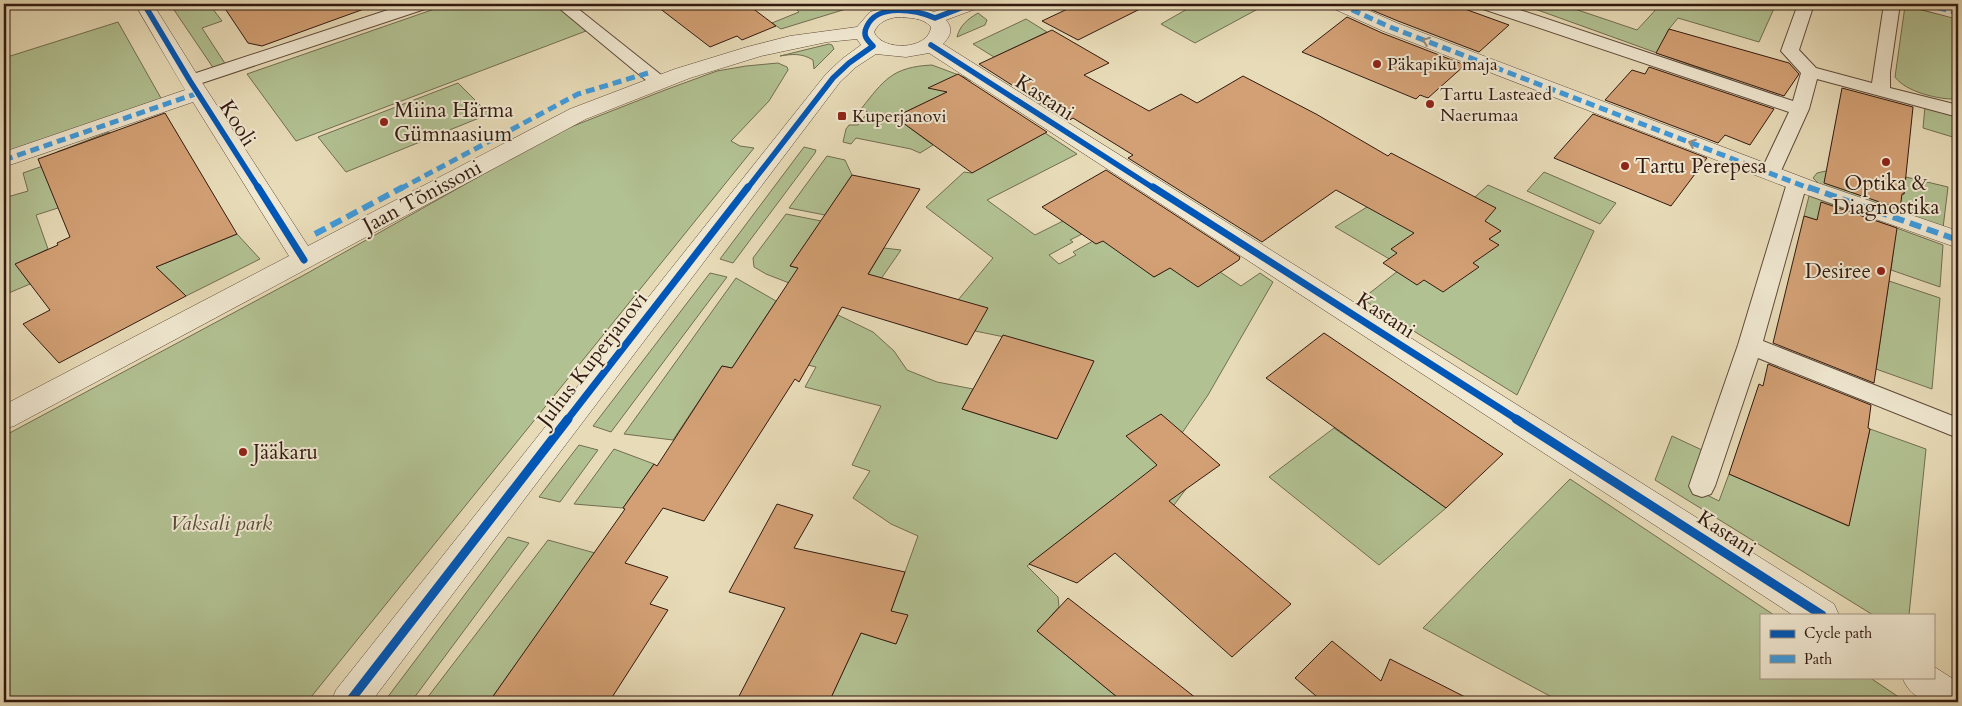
<svg xmlns="http://www.w3.org/2000/svg" width="1962" height="706" font-family="Cardo,serif">
<style>
.green{fill:#b2c192;stroke:#726d51}
.building{fill:#d2a074;stroke:#321910}
.lines{fill:none;stroke-linecap:round;stroke-linejoin:round}
.service-casing{stroke:#604a3a;stroke-width:2}
.minor-casing{stroke:#604a3a;stroke-width:1}
.service{fill:#f0e8d1;fill-rule:evenodd}
.minor{fill:#f0e8d1;fill-rule:evenodd}
.quiet-far1{stroke:#3e9bde;stroke-width:5;stroke-dasharray:9 5;stroke-linecap:butt}
.quiet{stroke:#3e9bde;stroke-width:6;stroke-dasharray:12 6;stroke-linecap:butt}
.cycleway-far2-casing{stroke:#f0e8d1;stroke-width:8}
.cycleway-far1-casing{stroke:#f0e8d1;stroke-width:10}
.cycleway-casing{stroke:#f0e8d1;stroke-width:12}
.cycleway-far2{stroke:#0057b8;stroke-width:5.5}
.cycleway-far1{stroke:#0057b8;stroke-width:7}
.cycleway{stroke:#0057b8;stroke-width:9}
.oneway{stroke:#9a8b7a}
.poi-dot{fill:#8f2418;stroke:#f0e8d1;stroke-width:2}
.labels{text-anchor:middle;stroke-width:4;stroke-linejoin:round;paint-order:stroke}
.far-poi-label{font-size:18px;fill:#321910;stroke:#f0e8d1;text-anchor:start}
.street-label{font-size:21px;fill:#321910;stroke:#f0e8d1}
.poi-label{font-size:21px;fill:#321910;stroke:#f0e8d1;text-anchor:start}
.park-label{font-size:21px;font-style:italic;fill:#584b37;stroke:#f0e8d1}
</style>
<rect width="100%" height="100%" fill="#e8dcb8"/>
<filter id="stains"><feTurbulence type="fractalNoise" baseFrequency=".004" numOctaves="4"/><feColorMatrix values="0 0 0 0 .2 0 0 0 0 .09 0 0 0 0 .02 0 0 0 .5 -.17"/></filter>
<radialGradient id="worn" r=".72"><stop offset=".6" stop-color="#630" stop-opacity="0"/><stop offset="1" stop-color="#630" stop-opacity=".3"/></radialGradient>
<path class="green" d="M170,4H209L222,21L202,28L226,65L214,69Z
M449,4H554L586,31L296,141L247,74Z
M812,4H837L846,9L781,29L772,23L799,12L797,10Z
M1196,4H1267L1195,43L1161,24Z
M1521,4H1560L1637,30L1661,4H1776L1759,42L1678,18L1669,29L1663,41L1739,64L1725,90L1702,81L1707,71Z
M1905,6L1958,19V99C1939,100 1906,92 1895,77Z
M978,13L987,20L985,25L957,37C960,25 968,19 978,13Z
M1026,19L1047,32L994,57L973,44Z
M118,22L162,100L4,154V58Z
M829,44L832,45L834,49L814,69L813,60C802,53 792,54 780,56Z
M778,63L787,67L788,70L769,101L731,141L740,146L754,148L307,702H4V436L304,275L558,132L665,90L717,71L746,66Z
M932,65L972,80L895,117L933,145L920,153L911,149L856,138L851,144L843,142L846,129L849,125H858L868,112L861,109C884,80 892,67 932,65Z
M458,83L489,114L346,172L318,137Z
M1925,107L1958,115L1956,138L1923,128Z
M109,132L113,140L58,208L36,215L48,249L16,264L30,284L4,295V198L28,191L23,173L60,160L57,152Z
M1045,133L1077,154L987,200L1035,235L1063,221L1082,234L1070,240L1073,242L1049,255L1059,264L1076,255L1073,252L1102,236L1154,277L1170,268L1220,272L1241,286L1260,273L1273,282L1208,395L1182,433L1149,455L1186,489L1174,505L1112,500L1027,566L1058,597L1059,607L1037,631L1123,702H829L861,633L896,644L907,616L891,611L918,536L891,524L853,498L870,471L852,465L881,406L805,387L816,367L796,362L816,327L829,330L838,315L873,332L894,351L907,370L937,382L973,389L962,409L1057,439L1093,361L1024,341L975,331L958,300L993,258L926,207L964,172L971,173Z
M804,147L816,150L815,153L733,263L720,259Z
M827,156L845,160L852,175L825,215L789,208Z
M1826,171L1904,194L1906,177L1948,187L1943,228L1819,184L1813,178L1817,173Z
M1544,172L1616,203L1600,224L1527,191Z
M1488,185L1594,231L1517,395L1362,299L1403,267L1335,227L1367,207L1475,197Z
M1809,196L1943,245L1940,287L1891,270L1894,245L1804,216Z
M786,214L821,221L790,266L853,281L838,302L766,274L754,267L753,258Z
M237,234L260,259L186,296L156,267Z
M884,248L901,250L876,286L863,283Z
M710,273L727,277L611,432L593,426Z
M736,278L776,301L732,368L722,366L673,440L624,434Z
M1889,281L1940,298L1932,389L1876,369Z
M1334,428L1446,508L1379,565L1269,477Z
M1870,429L1926,449L1909,615H1873L1655,480L1672,436L1702,450L1689,486L1719,501L1729,474L1848,526Z
M579,445L598,450L560,502L539,497Z
M614,449L654,464L623,508L574,504Z
M1570,479L1774,615H1761V677H1869L1906,702H1561L1423,628Z
M508,537L529,543L411,702H384Z
M548,540L595,553L489,702H424Z"/>
<path class="building" d="M222,4H363L364,9L262,46L248,43Z
M654,4H747L776,26L742,40L737,36L710,47Z
M1078,4H1150L1078,40L1042,21Z
M1365,4H1451L1509,25L1479,52L1398,21L1362,6Z
M1347,17L1382,33L1465,65L1428,98L1420,95L1416,99L1302,52Z
M1669,29L1789,63L1799,74L1784,96L1656,53Z
M1052,30L1109,63L1084,75L1149,111L1181,94L1197,103L1243,76L1316,114L1388,156L1391,153L1496,208L1485,221L1501,231L1489,239L1499,245L1473,263L1479,267L1443,292L1424,280L1417,285L1383,263L1397,253L1391,249L1414,233L1336,190L1262,242L1128,158L1133,155L1073,118L1068,121L979,64Z
M1649,67L1774,109L1750,145L1725,135L1718,143L1605,100L1632,70L1645,74Z
M958,74L1047,132L972,173L895,117L947,92L928,88Z
M1842,88L1913,107L1904,194H1902L1900,209L1824,183Z
M165,113L237,234L156,267L186,296L59,363L23,324L50,310L15,264L58,245L57,243L70,237L38,159Z
M1593,114L1707,158L1671,206L1554,158Z
M1106,170L1240,257L1239,260L1198,287L1170,268L1154,277L1103,241L1096,244L1042,207Z
M852,175L920,189L868,274L988,308L967,345L842,307L799,382L795,379L704,521L663,508L625,563L668,577L650,604L668,610L609,702H489L625,509L623,508L654,464L657,466L722,366L732,368L798,268L790,266Z
M1821,202L1897,228L1874,383L1773,343L1804,216L1817,220Z
M1324,333L1503,454L1446,508L1266,378Z
M1003,335L1094,361L1057,439L962,409Z
M1768,364L1871,405L1868,428L1870,429L1849,526L1729,474L1759,384L1763,386Z
M1161,414L1220,465L1169,501L1291,604L1232,657L1115,553L1077,583L1029,564L1157,465L1126,436Z
M777,504L813,515L794,548L905,572L891,611L908,615L896,644L861,633L829,702H736L785,608L729,592Z
M1068,598L1136,651L1201,702H1123L1037,631Z
M1332,641L1381,681L1390,659L1475,702H1323L1295,678Z"/>
<g class="lines">
<defs>
<path id="service" d="M406,4H430L428,8L196,85L190,86L184,85L181,81L184,77Z
M554,4H572L665,78L668,82L665,86L659,87L653,86Z
M1478,4H1502L1793,101L1801,73L1781,51L1798,4H1814L1799,50L1816,68L1872,83L1884,4H1900L1890,72V88L1958,105V117L1817,79L1809,109L1780,173L1777,177L1770,179L1763,177L1760,173L1789,112L1480,8Z
M1797,177L1804,179L1807,183L1763,341L1958,418V438L1758,358L1715,486L1711,494L1702,497L1693,494L1689,486L1738,345L1787,183L1790,179Z"/>
<path id="minor" d="M135,4H153L201,81L308,246L570,109L675,69L747,47L790,36L857,27L870,12L891,6L920,7L934,12L954,4H980L978,8L946,20C954,30 950,36 943,44L1834,604L1839,615H1793L929,53L906,57L876,54L856,67L840,82L371,702H331L336,690L826,74L842,59L861,45L857,39L827,42L761,56L690,78L586,119L14,426L4,429V405L289,256L193,102L4,167V152L185,90ZM897,17C909,18 923,17 931,27C929,50 882,52 874,32C879,22 886,19 897,17Z
M1329,4H1354L1397,23L1815,182L1958,231V248L1799,192L1383,31L1332,8Z
M1914,4H1945L1958,7V19L1917,8Z
M1933,666L1958,682V702C1933,702 1913,704 1902,677H1933Z"/>
</defs>
<use href="#service" class="service-casing"/>
<use href="#minor" class="minor-casing"/>
<use href="#service" class="service"/>
<use href="#minor" class="minor"/>
<path class="quiet-far1" d="M1339,4L1390,27L1811,189
M1924,4L1958,13
M4,160L198,93
M400,189L578,94L648,73"/>
<path class="quiet" d="M1808,187L1958,240
M315,234L403,187"/>
<defs>
<path id="cycleway-far2" d="M144,4L190,81L259,189
M931,45L1155,189
M747,189L833,78L849,63L873,46C867,40 862,35 867,26C878,3 916,10 935,18L971,4"/>
<path id="cycleway-far1" d="M258,187L304,260
M1153,187L1518,420
M567,420L748,187"/>
<path id="cycleway" d="M1516,419L1822,615
M349,702L568,419"/>
</defs>
<use href="#cycleway-far2" class="cycleway-far2-casing"/>
<use href="#cycleway-far1" class="cycleway-far1-casing"/>
<use href="#cycleway" class="cycleway-casing"/>
<use href="#cycleway-far2" class="cycleway-far2"/>
<use href="#cycleway-far1" class="cycleway-far1"/>
<use href="#cycleway" class="cycleway"/>
</g>
<defs><path id="oneway-chevron" d="M-2-3.5L2.5 0L-2 3.5" fill="none" stroke-width="1.6" stroke-linecap="round" stroke-linejoin="round" transform="scale(1.25)"/></defs>
<g class="oneway">
<use href="#oneway-chevron" transform="translate(1426 41) rotate(-159)"/>
<use href="#oneway-chevron" transform="translate(1692 143) rotate(-159)"/>
</g>
<g class="poi-dot">
<circle cx="1377" cy="64" r="5"/>
<circle cx="1430" cy="104" r="5"/>
<rect x="837" y="111" width="10" height="10" rx="2.5"/>
<circle cx="384" cy="122" r="5"/>
<circle cx="1886" cy="162" r="5"/>
<circle cx="1625" cy="166" r="5"/>
<circle cx="1881" cy="271" r="5"/>
<circle cx="243" cy="452" r="5"/>
</g>
<g class="labels">
<g class="far-poi-label">
<text x="1387" y="70">Päkapiku maja</text>
<text x="1440" y="100">Tartu Lasteaed<tspan x="1440" dy="21">Naerumaa</tspan></text>
<text x="852" y="122">Kuperjanovi</text>
</g>
<g class="street-label">
<text transform="translate(1045 97) rotate(33)" y="7">Kastani</text>
<text transform="translate(238 123) rotate(58)" y="7">Kooli</text>
<text transform="translate(422 196) rotate(-28)" y="7">Jaan Tõnissoni</text>
<text transform="translate(1386 315) rotate(33)" y="7">Kastani</text>
<text transform="translate(592 359) rotate(-52)" y="7">Julius Kuperjanovi</text>
<text transform="translate(1727 533) rotate(33)" y="7">Kastani</text>
</g>
<g class="poi-label">
<text x="394" y="117">Miina Härma<tspan x="394" dy="24">Gümnaasium</tspan></text>
<text x="1635" y="173">Tartu Perepesa</text>
<text x="1886" y="190" text-anchor="middle">Optika &amp;<tspan x="1886" dy="24">Diagnostika</tspan></text>
<text x="1871" y="278" text-anchor="end">Desiree</text>
<text x="253" y="459">Jääkaru</text>
</g>
<g class="park-label">
<text x="221" y="530">Vaksali park</text>
</g>
</g>
<rect width="1962" height="706" fill="none" stroke="#e8dcb8" stroke-width="20"/>
<rect x="5" y="5" width="1952" height="696" fill="none" stroke="#321910" stroke-width="2.5"/>
<rect x="10" y="10" width="1942" height="686" fill="none" stroke="#321910"/>
<rect x="1760" y="614" width="175" height="65" fill="#f0e8d1" stroke="#a49584"/>
<rect x="1770" y="630" width="25" height="8" fill="#0057b8" stroke="#a49584"/>
<text x="1804" y="638" font-size="15" fill="#321910">Cycle path</text>
<rect x="1770" y="655" width="25" height="8" fill="#3e9bde" stroke="#a49584"/>
<text x="1804" y="664" font-size="15" fill="#321910">Path</text>
<rect width="100%" height="100%" filter="url(#stains)"/>
<rect width="100%" height="100%" fill="url(#worn)"/>
</svg>
